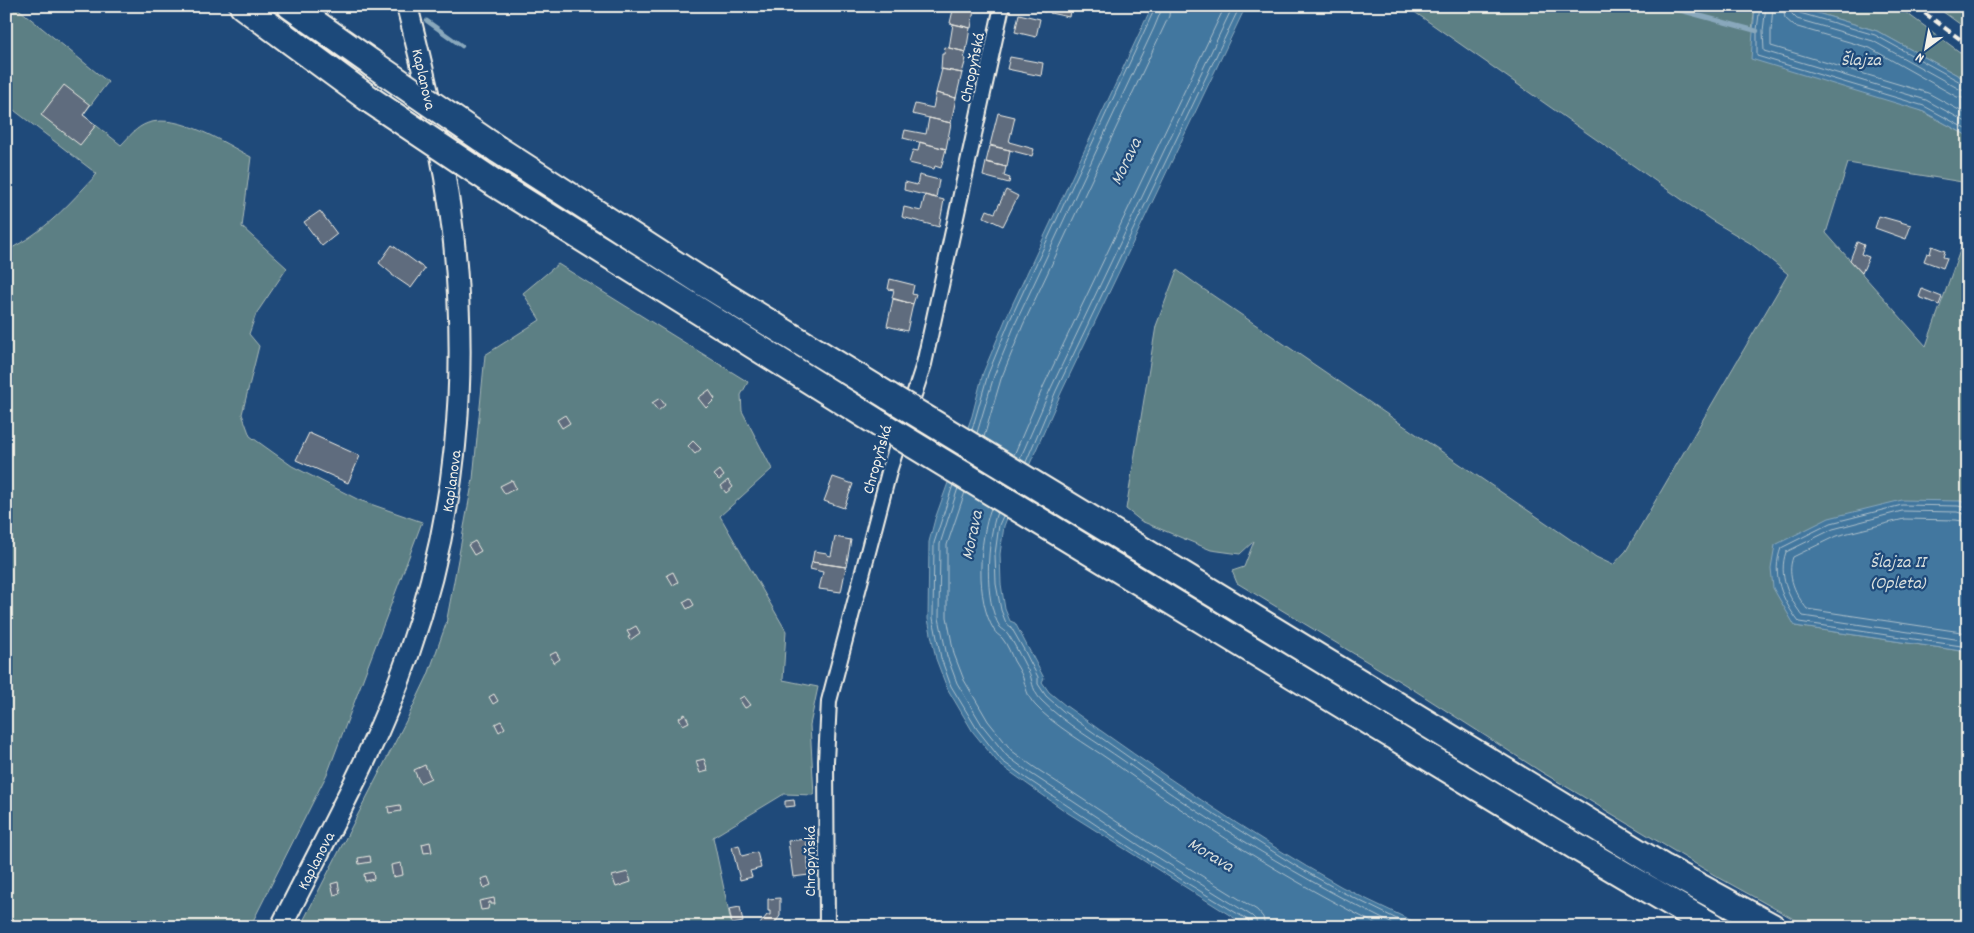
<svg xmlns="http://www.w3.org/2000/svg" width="1974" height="933" font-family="Dekko,sans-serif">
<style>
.green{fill:#5c7f84;stroke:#a8b8b6}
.water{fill:#42779f;stroke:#89a8bc}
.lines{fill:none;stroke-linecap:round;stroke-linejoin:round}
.shore{stroke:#adc0cb;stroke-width:1}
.stream{stroke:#89a8bc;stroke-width:4.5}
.building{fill:#5e6c7e;stroke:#f4f1e8}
.minor-casing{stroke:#f4f1e8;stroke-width:18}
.secondary-casing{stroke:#f4f1e8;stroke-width:24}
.motorway-casing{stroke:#f4f1e8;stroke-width:30}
.minor{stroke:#1f4a7a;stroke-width:14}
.secondary{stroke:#1f4a7a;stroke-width:20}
.motorway{stroke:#1f4a7a;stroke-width:26}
.rail{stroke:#f4f1e8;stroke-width:4;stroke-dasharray:8 4;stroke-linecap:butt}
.motorway-bridge-casing{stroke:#f4f1e8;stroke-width:30;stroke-linecap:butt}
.motorway-bridge{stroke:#1f4a7a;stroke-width:26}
.labels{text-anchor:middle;stroke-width:4.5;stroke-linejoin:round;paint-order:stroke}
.street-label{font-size:16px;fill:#f4f1e8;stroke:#1f4a7a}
.water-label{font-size:18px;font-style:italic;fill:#d9dfdd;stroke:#1f4a7a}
</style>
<rect width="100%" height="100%" fill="#1f4a7a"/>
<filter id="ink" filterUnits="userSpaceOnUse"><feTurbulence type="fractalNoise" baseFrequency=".02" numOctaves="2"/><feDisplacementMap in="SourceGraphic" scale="10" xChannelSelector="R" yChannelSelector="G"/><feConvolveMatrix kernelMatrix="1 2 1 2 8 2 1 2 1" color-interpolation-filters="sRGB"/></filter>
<g filter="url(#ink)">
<path class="green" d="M6,6H15L108,82L83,115L121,145C129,137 136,127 148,123C179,113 224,143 251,157L242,227L287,268L256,314L249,334L259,346L242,414L250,436L292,466L359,500L422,522L328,772L250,927H6V251C46,231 67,206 97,174L6,104Z
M1406,6H1755L1752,30L1922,111L1968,136V183L1848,163L1826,233L1926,346L1968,228V504L1959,501L1795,626L1968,652V927H1808L1716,876L1540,771L1414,690L1237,583L1232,571L1244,567L1254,541L1240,554L1211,550L1141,521L1126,509L1156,326L1177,270L1199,286L1564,535L1596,557L1613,565L1626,551L1788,274L1750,243L1711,220Z
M1794,6H1897L1968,58V81L1877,31Z
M1935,6H1968V30Z
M558,264L748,382L741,395L742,411L772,469L720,516L786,631L783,680L818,687L810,725L814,795L784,794L713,837L732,927H300L407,719L428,675L446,624L473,479L485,355L540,320L523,293Z"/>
<path class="water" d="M1152,6H1246L1061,393L1014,500L1004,526L1000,554L1001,584L1005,609L1010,621L1015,623L1044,678L1042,682L1049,692L1066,706C1156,770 1246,833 1342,887C1369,901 1397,913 1424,927H1250L1239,921L1068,813L999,764L973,732L947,688L936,659L928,619L929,542L935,519L972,416L983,373L1006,318Z
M1755,6H1794L1877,31L1968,81V136L1922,111L1751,59Z
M1902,500L1960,501L1968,504V652L1795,626L1773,588L1771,568L1775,545L1829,518Z"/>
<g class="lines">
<path class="shore" d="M1760,6L1757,30V56L1924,106L1968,130
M1766,6L1763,31L1764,51L1926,100L1968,123
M1773,6L1771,31V46L1928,93L1968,115
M1783,6L1785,18L1794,26L1870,48L1957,97L1968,99
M1790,6L1792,14L1797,19L1873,41L1961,90L1968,91
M1796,6L1797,11L1800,13L1875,35L1964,84L1968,85
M972,430L988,374L1010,320L1156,6
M977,433L994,376L1016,322L1154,28L1163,6
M984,437L1001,379L1023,325L1169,16L1170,6
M1014,455L1044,385L1225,6
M1020,459L1051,388L1233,6
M1026,462L1056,391L1240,6
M953,485L934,543L933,618L941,658L951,686L977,729L1002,761L1026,778L1147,859L1248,920L1251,927
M958,488L940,544L939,618L947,656L957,683L982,725L1007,756L1030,773L1151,853L1252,916L1256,920L1257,927
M965,492L947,545V617L954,654L964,680L988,721L1012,751L1034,767L1155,847L1257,910L1263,917L1265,927
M991,508C979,541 975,599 994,630C996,634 999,635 1002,638C1007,644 1011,654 1014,661C1017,666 1021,672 1023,678C1026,688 1027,696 1035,705C1053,725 1088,745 1111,761C1197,822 1287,880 1382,927
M1968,508L1958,506L1902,505L1831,523L1781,548C1771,574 1782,600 1799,622L1968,647
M997,512C987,541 983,600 1000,627C1003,630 1006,631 1008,634C1014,643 1018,652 1023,661C1025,666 1030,672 1031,678C1033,687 1035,694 1042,701C1065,724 1097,742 1124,761C1211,823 1302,880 1399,927
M1968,515L1957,512L1902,511L1833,529L1786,552C1778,575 1788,598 1803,616L1968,641
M1003,516L999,525L995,554L996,584L1001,610L1006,623L1011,627L1023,648L1038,677V684L1046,696L1063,711L1174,789L1296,866L1342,892L1413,927
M1968,522L1956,520L1904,519L1836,536L1793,557C1786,576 1796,595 1807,609L1968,633"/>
<path class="stream" d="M1664,6L1757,31
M427,21L462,46"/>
</g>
<path class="building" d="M954,6H970L969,9L974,10L971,28L950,23Z
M1021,6H1046L1045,12Z
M1051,6L1070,10L1069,17L1050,13Z
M1019,14L1040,19L1036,37L1015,32Z
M953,24L970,28L966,52L949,48Z
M945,47L966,52L964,58L966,59L962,73L941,69L942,54H944Z
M1010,57L1043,63L1041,76L1007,69Z
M942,69L962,73L956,98L936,93Z
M64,85L90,105L83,115L96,125L80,145L41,115Z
M936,93L956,98L951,123L912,114L915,104L933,108Z
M998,113L1015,117L1009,142L1034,149L1032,156L990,145Z
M929,118L951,123L946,149L903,138L905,130L926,134Z
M920,142L946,149L941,168L935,166L934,169L909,163L913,150L918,151Z
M990,146L1010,150L1007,167L986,162Z
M986,162L1006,167L1004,176L1010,178L1009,183L983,176Z
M919,175L939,180L936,198L904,190L905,182L917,185Z
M1006,190L1018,196L1003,226L984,217L987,210L995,213Z
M925,195L944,200L939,227L902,217L904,207L921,211Z
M320,211L337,234L322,246L304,222Z
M1879,216L1911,225L1906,239L1875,228Z
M1857,242L1864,245L1861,254L1869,257L1862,273L1850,260Z
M392,245L425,269L411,288L392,275V274L379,263Z
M1932,246L1945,251L1943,257L1947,258L1943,268L1924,261L1927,253L1930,254Z
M890,279L914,285L912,294L916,295L913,304L892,298L894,290L888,289Z
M1922,289L1942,297L1939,305L1919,297Z
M893,299L913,304L907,331L887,326Z
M709,390L715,399L706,408L698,398Z
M660,398L665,405L658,411L652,403Z
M565,415L570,423L562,428L557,420Z
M309,433L360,456L348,483L296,460Z
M693,441L701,449L695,454L688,446Z
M720,470L724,476L719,480L714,475Z
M833,477L853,484L844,508L824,501Z
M512,480L516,488L505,494L500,486Z
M728,480L733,487L726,493L721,486Z
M835,537L851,540L846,567L812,562L814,551L827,553V555L831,556Z
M475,541L481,551L474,555L468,545Z
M812,562L846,567L841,592L819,589L823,572L810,569Z
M673,572L678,582L673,585L667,575Z
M690,598L694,605L687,609L683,602Z
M636,626L640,633L630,640L628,637L630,636L627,631Z
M556,652L560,659L554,663L550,655Z
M494,694L498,701L493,704L489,697Z
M744,696L751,705L745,708L739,699Z
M685,714L689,722L683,725L679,718Z
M501,721L505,728L499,732L495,724Z
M704,759L708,771L700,773L696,761Z
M425,765L431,778L420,783L414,770Z
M794,800L795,806L785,807V801Z
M400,805L401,811L389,813L388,807Z
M806,839L809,875L793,877L788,841Z
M430,842L432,852L424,853L422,844Z
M739,845L742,856L757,852L761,868L750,871L752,877L740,880L732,847Z
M370,856L371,862L359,864L358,858Z
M401,863L403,875L393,877L391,865Z
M373,872L374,879L365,881L364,874Z
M628,872L631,882L616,887L612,876Z
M488,877L491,885L484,888L481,879Z
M338,882L340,893L334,895L331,884Z
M494,898L495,904H491V902H489L488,909L481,910L479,901Z
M780,898V916L772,927H764L760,924L767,915H770V911H768V899Z
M740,907L743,922L732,924L729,909Z"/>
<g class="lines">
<defs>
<path id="minor" d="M827,927L826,761L829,701L890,468L924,364L1002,6"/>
<g id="secondary">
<path id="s1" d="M281,927C325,838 376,750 408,656C457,516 469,380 453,233C444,156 426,81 407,6"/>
</g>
<path id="motorway" d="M243,6L372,101
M291,6L373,64
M497,149L709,286L890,397
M496,184L883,426
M1137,547L1664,868L1772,927
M1130,576L1580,849L1713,927"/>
</defs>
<use href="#minor" class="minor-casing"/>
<use href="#secondary" class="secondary-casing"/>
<use href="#motorway" class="motorway-casing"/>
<use href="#minor" class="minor"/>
<use href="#secondary" class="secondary"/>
<use href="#motorway" class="motorway"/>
<path class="rail" d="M1915,6L1968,45"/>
<defs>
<path id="motorway-bridge" d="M373,64L497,149
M372,101L496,184
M890,397L1137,547
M883,426L1130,576"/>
</defs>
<use href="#motorway-bridge" class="motorway-bridge-casing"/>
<use href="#motorway-bridge" class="motorway-bridge"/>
</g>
</g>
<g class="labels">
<g class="street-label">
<text transform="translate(971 67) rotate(-78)" y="6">Chropyňská</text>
<text transform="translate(425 79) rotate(77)" y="6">Kaplanova</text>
<text transform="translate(876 459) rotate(-74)" y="6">Chropyňská</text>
<text dy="6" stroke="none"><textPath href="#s1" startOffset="480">Kaplanova</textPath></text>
<text dy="6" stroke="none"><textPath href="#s1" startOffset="75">Kaplanova</textPath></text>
<text transform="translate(809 861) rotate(-90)" y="6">Chropyňská</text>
</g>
<g class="water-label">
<text x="1861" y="65">Šlajza</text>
<text transform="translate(1125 161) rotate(-64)" y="6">Morava</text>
<text transform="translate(971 535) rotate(-78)" y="6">Morava</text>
<text x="1898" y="567">Šlajza II<tspan x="1898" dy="21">(Opleta)</tspan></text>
<text transform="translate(1211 854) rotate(31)" y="6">Morava</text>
</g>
</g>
<rect width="1974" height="933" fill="none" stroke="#1f4a7a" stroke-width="25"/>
<rect x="12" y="12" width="1949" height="908" fill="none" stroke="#f4f1e8" stroke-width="2" filter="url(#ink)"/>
<g transform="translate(1926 48) rotate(212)" stroke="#1f4a7a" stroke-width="4" paint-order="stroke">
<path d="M0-4L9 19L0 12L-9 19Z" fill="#f4f1e8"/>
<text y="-8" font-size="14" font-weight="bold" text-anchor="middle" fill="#f4f1e8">N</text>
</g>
</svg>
